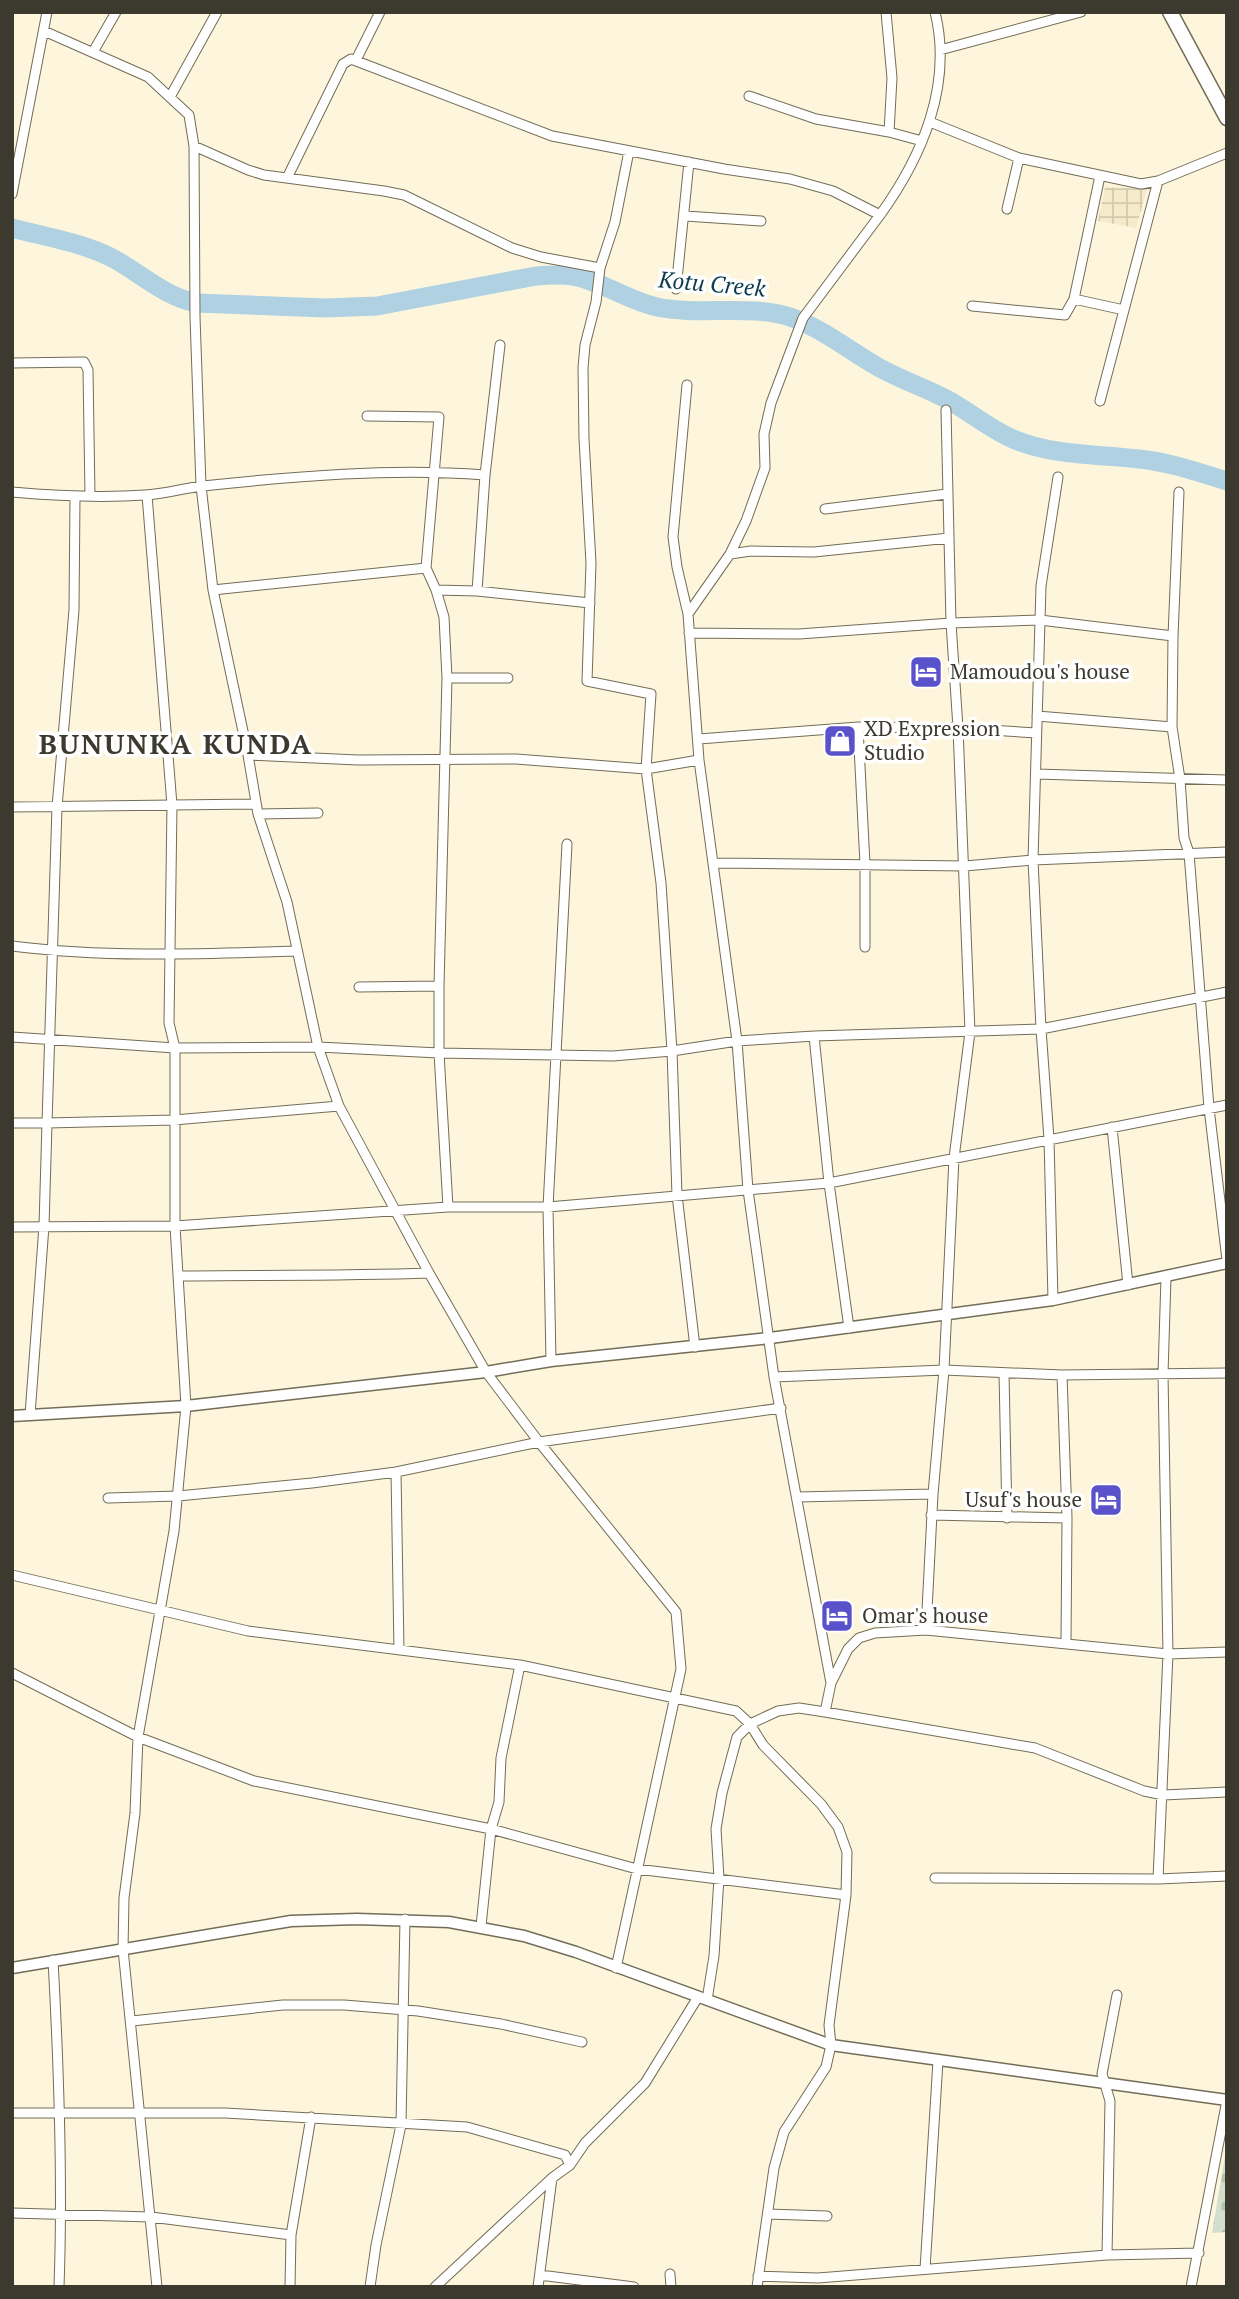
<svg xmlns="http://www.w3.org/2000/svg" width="1239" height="2299" font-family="'PT Serif',serif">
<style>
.industrial{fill:url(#industrial-grid)}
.cemetery{fill:url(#cemetery-stones)}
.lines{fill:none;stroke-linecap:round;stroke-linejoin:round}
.river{stroke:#afd1e2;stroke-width:19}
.minor-casing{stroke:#736c56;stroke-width:11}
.tertiary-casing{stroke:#736c56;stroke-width:13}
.primary-casing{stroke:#736c56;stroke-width:17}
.minor{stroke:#fff;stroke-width:9}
.tertiary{stroke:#fff;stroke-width:10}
.primary{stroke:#fff;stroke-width:14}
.labels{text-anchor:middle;stroke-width:7;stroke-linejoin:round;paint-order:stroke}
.poi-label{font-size:21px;fill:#3c392f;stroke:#fff;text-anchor:start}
.water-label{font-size:23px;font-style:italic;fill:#0d3c4e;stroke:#fff}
.district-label{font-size:28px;font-weight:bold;letter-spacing:2px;fill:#3c392f;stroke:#fff}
</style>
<defs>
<pattern id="industrial-grid" width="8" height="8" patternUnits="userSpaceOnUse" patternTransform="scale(1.75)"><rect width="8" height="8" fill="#f5ebcb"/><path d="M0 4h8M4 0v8" fill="none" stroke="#d3caaf"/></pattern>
<pattern id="cemetery-stones" width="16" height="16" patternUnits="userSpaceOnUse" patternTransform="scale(1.75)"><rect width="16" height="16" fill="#d1dfcc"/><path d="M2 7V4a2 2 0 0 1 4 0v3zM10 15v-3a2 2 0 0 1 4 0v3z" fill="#b4c0b0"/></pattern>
</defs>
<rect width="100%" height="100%" fill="#fdf6dd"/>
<path class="industrial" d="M1105,187L1147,189L1136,228L1098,221Z"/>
<path class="cemetery" d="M1226,2147L1227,2232L1212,2233L1226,2150Z"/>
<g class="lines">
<path class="river" d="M12,228C46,237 85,243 116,260C142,275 166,297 196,303L325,308L377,306L536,276C548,275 560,274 573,276C602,281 628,301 657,307C699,316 751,304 790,317C819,327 846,348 873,364C897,379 925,387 950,401C971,413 990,429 1013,439C1053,456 1098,454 1139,459C1169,462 1198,472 1227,481"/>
<defs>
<path id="minor" d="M886,12L892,78L889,132
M44,31L148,77L189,115L194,146L195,317L201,486L213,590L248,755L258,814L287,902L318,1047L339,1106L429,1273L486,1372L539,1442L676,1612L681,1669L616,1968
M940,50L1081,12
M93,52L116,12
M356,60L380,12
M749,96L816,119L889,132L922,141
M170,97L217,12
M930,122L1019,158L1141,184L1158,181L1227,153
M194,146L248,170L264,175L384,191L404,195L512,248L541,257L600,268L615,222L629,151
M287,178L343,64L351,59L552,136L724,169L790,179L833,191L880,215C922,157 953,85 935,12
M12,194L47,12
M1007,209L1019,158
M685,216L761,221
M600,268L596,302L585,345L583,368L584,439L591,563L587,681L651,694L646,769L661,883L672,1051L677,1195L695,1347
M676,289L689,162
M1074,299L1124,310
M972,306L1065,315L1074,299L1100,176
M12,363L84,362L88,370L90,496
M687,385L673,537L677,567L688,614L699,760L737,1041L748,1190L774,1377L831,1683
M1100,401L1158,181
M367,416L439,417L426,568
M12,492C57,496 101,498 145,495C165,494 184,488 203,486C296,476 391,468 485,475
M1179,492L1173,636L1172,727L1180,779L1184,838L1189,853L1209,1108L1227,1260
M147,495L172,805L169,1023L175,1048V1226L186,1406L174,1531L138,1737L135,1813L124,1898L123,1949L157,2287
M75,497L74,610L57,807L47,1123L174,1120L339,1106
M825,509L947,494
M730,554L751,551L814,552L949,538
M213,590L426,568L436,590L444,617L447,678L439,986V1053L448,1207
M436,590L477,591L590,603
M477,591L485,475L500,345
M688,614L730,554L746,521L765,468L764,434L771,403L803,318L880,215
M689,633L799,634L951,623L1040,620L1173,636
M447,678H508
M1037,716L1172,727
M858,727L865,864V947
M699,739L858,727L958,728L1036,733
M248,755L358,760L516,759L646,769L699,760
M1037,774L1227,780
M12,807L255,804
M258,814L318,813
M714,863L965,866L1033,860L1227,852
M12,946C106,958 201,954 296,951
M359,987L439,986
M814,1036L829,1183L849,1328
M12,1037L175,1048L318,1047L439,1053L613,1056L672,1051L737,1041L814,1036L1041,1029L1227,992
M12,1123H47L44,1226L30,1415
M1112,1127L1128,1285
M12,1227L175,1226L448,1207H548L829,1183L1227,1105
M178,1276C262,1275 346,1276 429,1273
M1053,1300L1049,1139L1041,1029L1033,860L1041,586L1058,477
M551,1361L548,1207L567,844
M1004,1373L1007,1518
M1062,1375L1067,1518L1066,1642
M774,1377L944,1370L1062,1375L1227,1373
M396,1472L399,1650
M797,1497L933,1494
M108,1498L178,1496L312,1483L396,1472L539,1442L781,1408
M931,1515L1067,1518
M12,1575L248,1631L520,1665L736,1711L750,1724L763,1745L821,1804L838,1827L847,1852L846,1895L829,2025L831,2045L826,2067L784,2132L774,2168L757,2287
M926,1630L933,1494L944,1370L954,1158L970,1032L958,728L951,623L946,410
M12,1673L138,1737L254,1781L491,1829L637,1869L846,1895
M825,1712L831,1683L848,1649L859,1638L875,1633L926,1630L1168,1654L1227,1652
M935,1878L1158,1879L1227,1876
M1158,1879L1168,1654L1163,1374L1166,1277
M481,1926L491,1829L499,1802L501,1758L520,1665
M53,1960C59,2069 63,2178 59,2287
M707,2000L714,1956L719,1878L716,1829L722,1793L737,1737L750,1724L778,1711L799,1708L825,1712L1035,1748L1144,1791L1163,1795L1227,1792
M132,2021L283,2005H344L418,2011L501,2024L582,2042
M12,2113H225L467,2127L565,2155L570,2165
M12,2213L151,2217L291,2235
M768,2214L827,2216
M1107,2255L1110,2101L1102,2074L1117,1995
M925,2269L938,2061
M670,2274L671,2287
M540,2275L634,2287
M758,2276L818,2278L1107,2255L1199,2253
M290,2287L291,2235L311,2117
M370,2287L376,2245L401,2125L405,1919
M435,2287L552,2178L570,2165L585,2143L645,2083L698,1997
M538,2287L552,2178
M1191,2287L1227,2100"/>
<path id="tertiary" d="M12,1416L186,1406L486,1372L551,1361L770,1338L1053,1300L1227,1263
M12,1968L291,1921L357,1919L449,1922L524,1936L576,1952L831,2045L1227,2100"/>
<path id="primary" d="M1170,12L1227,118"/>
</defs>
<use href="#minor" class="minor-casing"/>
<use href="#tertiary" class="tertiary-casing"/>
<use href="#primary" class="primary-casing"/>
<use href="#minor" class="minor"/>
<use href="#tertiary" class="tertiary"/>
<use href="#primary" class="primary"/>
</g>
<defs>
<symbol id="hotel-square" viewBox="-11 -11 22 22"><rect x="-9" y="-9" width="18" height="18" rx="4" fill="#5a52ca" stroke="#fff"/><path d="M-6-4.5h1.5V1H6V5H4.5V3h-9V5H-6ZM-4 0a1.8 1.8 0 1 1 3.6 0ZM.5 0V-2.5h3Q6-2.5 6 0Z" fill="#fff"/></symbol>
<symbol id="shop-square" viewBox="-11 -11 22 22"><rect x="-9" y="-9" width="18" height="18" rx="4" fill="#5a52ca" stroke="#fff"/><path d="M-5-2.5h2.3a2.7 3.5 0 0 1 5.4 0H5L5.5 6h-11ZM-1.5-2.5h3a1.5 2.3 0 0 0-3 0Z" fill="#fff"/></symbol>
</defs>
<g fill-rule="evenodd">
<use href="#hotel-square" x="907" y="653" width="38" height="38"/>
<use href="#shop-square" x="821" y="722" width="38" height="38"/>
<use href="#hotel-square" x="1087" y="1481" width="38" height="38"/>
<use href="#hotel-square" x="818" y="1597" width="38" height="38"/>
</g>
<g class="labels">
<g class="poi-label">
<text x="950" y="679">Mamoudou's house</text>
<text x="864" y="736">XD Expression<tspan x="864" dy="24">Studio</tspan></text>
<text x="1082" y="1507" text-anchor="end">Usuf's house</text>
<text x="862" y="1623">Omar's house</text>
</g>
<g class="water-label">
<text transform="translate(712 284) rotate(5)" y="8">Kotu Creek</text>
</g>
<g class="district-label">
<text x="176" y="754">BUNUNKA KUNDA</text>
</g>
</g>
<rect width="1239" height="2299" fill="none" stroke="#3c392f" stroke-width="28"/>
</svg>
